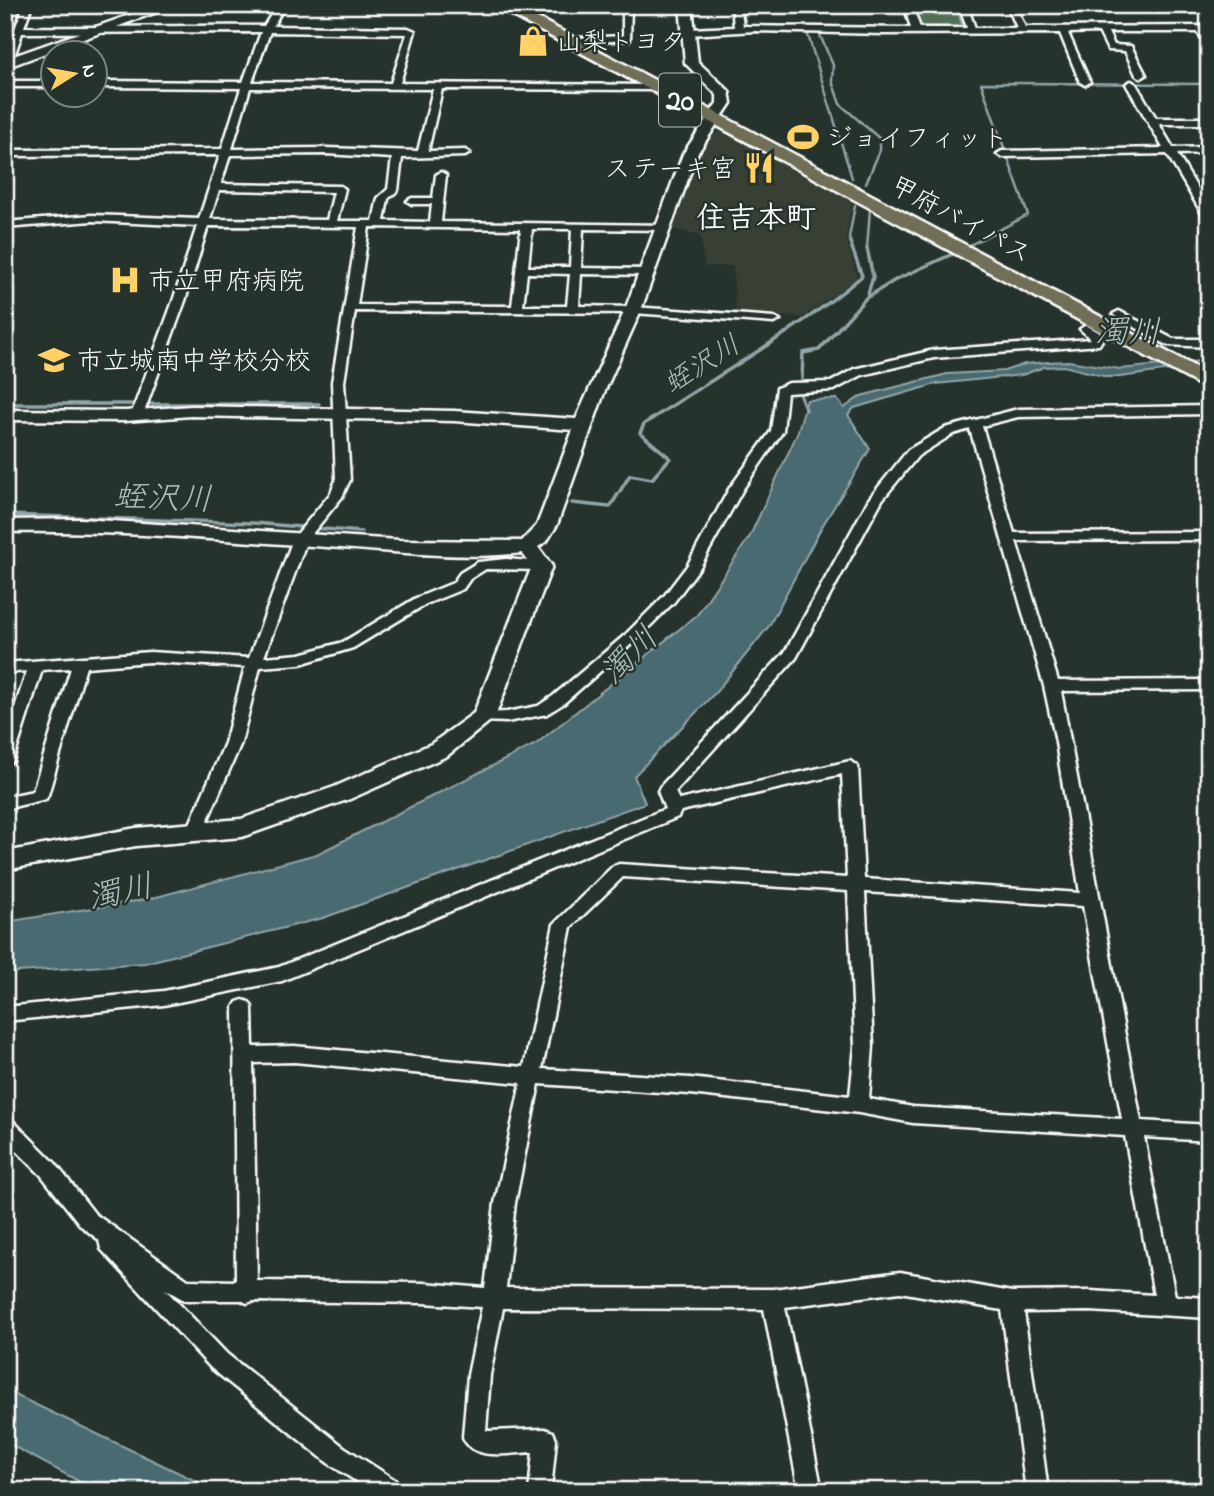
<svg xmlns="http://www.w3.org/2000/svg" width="1214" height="1496" font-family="'Indie Flower','Klee One',sans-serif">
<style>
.built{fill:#384036}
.green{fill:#526e56;stroke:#a8b6aa;stroke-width:2}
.water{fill:#496b70;stroke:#92a6a9;stroke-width:2}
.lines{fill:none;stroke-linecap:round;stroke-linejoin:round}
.stream-far1{stroke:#92a6a9;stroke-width:2.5}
.stream{stroke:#92a6a9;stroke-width:3.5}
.street-casing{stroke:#fff;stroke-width:5}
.secondary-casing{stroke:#fff;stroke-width:5}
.highway-casing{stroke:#fff;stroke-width:5}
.street{fill:#26332d;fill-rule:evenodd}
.secondary{fill:#26332d;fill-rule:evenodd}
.highway{fill:#716e59;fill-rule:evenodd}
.labels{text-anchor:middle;stroke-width:5;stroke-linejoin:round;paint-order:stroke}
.far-poi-label{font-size:26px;fill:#fff;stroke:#26332d;text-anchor:start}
.far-street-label{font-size:26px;fill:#fff;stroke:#26332d}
.far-water-label{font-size:28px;font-style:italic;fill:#adbcbf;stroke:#26332d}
.shield{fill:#26332d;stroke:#bec2c0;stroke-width:2}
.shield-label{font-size:30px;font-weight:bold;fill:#fff}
.far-quarter-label{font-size:30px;font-weight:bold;fill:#fff;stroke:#26332d}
.water-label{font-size:33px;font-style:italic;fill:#adbcbf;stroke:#26332d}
</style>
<rect width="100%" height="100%" fill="#26332d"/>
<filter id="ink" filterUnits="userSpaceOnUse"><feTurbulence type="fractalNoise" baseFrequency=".0143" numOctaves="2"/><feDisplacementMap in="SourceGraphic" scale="14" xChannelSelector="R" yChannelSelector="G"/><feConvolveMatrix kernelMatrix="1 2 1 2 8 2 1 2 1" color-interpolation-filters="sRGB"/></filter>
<g filter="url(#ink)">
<path class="built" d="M719,132L737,137L853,199L846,238L857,278L803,317L736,314L733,266H704L701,236L665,227L693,148Z"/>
<path class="green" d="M913,5H956L964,28H920Z"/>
<path class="water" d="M1209,360V365L1120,377H1107L1064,366L1044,367L1022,375L936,384L854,408L848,415L870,449L821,528L769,626L716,692L634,776L645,803L323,918L145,963L5,973V922L149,899L317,854L536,744L697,615L750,536L797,434L807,400L837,399L844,408L861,396L947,374L1004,371L1025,364L1048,362L1068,361L1120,369Z
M5,1391V1390L217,1491H97L5,1442Z"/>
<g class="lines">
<path class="stream-far1" d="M742,5L746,26
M957,5L963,29
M807,32L852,178
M819,33L833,65L832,81L840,104L880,139V150L866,183
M853,249L849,238L855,205
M867,249L870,209
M962,249L1028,215L981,83L1209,84"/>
<path class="stream" d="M867,248L873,277L867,297
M802,379L803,353L819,350L866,298L897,279L966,248
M800,395L806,410
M5,404H319
M572,503L610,507L630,475L652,479L670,458L640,433L644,424C717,375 795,333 862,276L852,248
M5,515L253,523L361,532"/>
<defs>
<path id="street" d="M24,5H32L24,27C104,28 184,25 264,26L277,5H285L273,26L408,28L415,31L400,83L657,85V89L654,90L442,89L428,151L465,150L470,153L465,156L402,158L398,190L388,199L384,221L430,222L432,204H412L407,201L412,198H433L436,175L441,172L446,175L441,222L669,225V229L665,230L583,229L581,268L648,269L654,272L648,275L581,274L579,306L633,307L774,317L780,320L774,323L633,313L355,311L344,382L350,480L342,497L307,540L264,657L300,654L343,642L416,598L453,583L460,573L478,562L506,559L542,562L549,566L542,570L486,569L470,579L463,589L426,604L353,648L300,664L260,667L241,743L202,833L200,837H188L186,833L225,743L245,667L150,662L86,667L48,795L46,799L5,809V797L33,791L71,668L42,670L13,761L5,766V737L27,671L5,673V663L150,652L249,658L293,539L331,493L336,480L332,382L358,227L208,226L185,301L143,415L141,418H133L131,415L173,301L197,226L92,221L5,228V222L92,215L199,219L220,155L5,156V150L222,149L241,88L94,87V81L243,82L261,32L22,33L12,63L5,65V55ZM270,32L406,34H407L391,83L252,82ZM250,88L433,89L418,151L326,148L232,149ZM326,154L392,158L388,189L378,198L373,221H337L345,189L340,186L221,184L230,155ZM219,190L334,192L327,220L210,219ZM369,227L521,229L512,306L357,305ZM532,229H572L570,267H528ZM527,273L570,274L567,306H523Z
M559,5H690V6L686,9L631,8L630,40L581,43L578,42V38L623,36V8H563Z
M732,5H740L743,26L911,28L904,5H912L920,28H967L959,5H967L975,28H1017L1007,5H1015L1025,27L1209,26V32H1206L1209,48L1197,32H1108L1114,45L1131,46L1146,75L1141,78L1136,75L1125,51L1108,50L1099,32L1068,33L1090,82L1085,85L1080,82L1060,33L884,34L755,31L689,35L685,32L689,29L734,27Z
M5,81H52V87H5Z
M1131,81L1136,84L1156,118H1209V124H1159L1173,148L1209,147V153L1177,154L1209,208V220L1204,217L1167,154L1002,157L997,154L1002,151L1163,148L1126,84Z
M1119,311L1173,339H1209V347L1167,345L1115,316L1113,314Z
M1086,325L1102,334L1104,337L1099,345L934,358L862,375L834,390L787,393L783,431L743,489L700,567L674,602L635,641L563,704L547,714L507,722L479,721L476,717L479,713L507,712L538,706L553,696L625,635L664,596L687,566L729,489L771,431L777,388L789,383L831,382L854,369L934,350L1091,339L1080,329Z
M1209,406V414L1018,417L982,426L1014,533L1209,532V540L1016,541L1058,681L1209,680V690L1061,691L1141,1121L1209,1125V1141L1144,1137L1175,1296L1209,1298V1318L1090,1311L1024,1312L1048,1491H1026L1002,1310L900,1292L785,1307L822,1491H799L764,1309L503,1308L490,1375L486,1431L545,1429L553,1432L556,1440L551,1491H529L533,1452C510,1453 473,1462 463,1437L468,1375L482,1307L424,1303L253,1301L247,1303L241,1300H184L165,1289L227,1354L344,1447L400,1483L403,1491H371L328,1463L211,1368L101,1249L99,1240L81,1226L41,1175L5,1139V1118L12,1120L55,1163L95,1214L188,1280L236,1281L234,1007L237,1002L243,1000L249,1002L252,1007L253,1047L294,1046L524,1067L554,924L613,866L619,864L847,878L842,774L681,811L678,817L282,981L164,1005L5,1021V1007L164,991L279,967L665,809L658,791L660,787L785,652L869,499L908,450L945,428L1018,409ZM970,429L1044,686L1056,742L1080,893L864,879L858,767L850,761L679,800L675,792L796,658L882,500L918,456L953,434ZM623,877L848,891L855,1046L850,1096L690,1078L542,1069L571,927ZM865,892L1083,906L1122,1119L913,1107L869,1099L873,1046ZM294,1062L521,1083L495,1203L485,1288L424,1283L257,1281L253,1063ZM539,1084L690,1094L859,1113L913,1123L1125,1136L1154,1295L1090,1291L1012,1292L900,1272L773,1289L506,1288L515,1203Z"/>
<path id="secondary" d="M158,5H176L5,68V59Z
M680,5H692L698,62L729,91L731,103L697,154L641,310L604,393L557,525L547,541L538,547L552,566L495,717L447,756L350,799L242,837L136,846L5,870V852L136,828L241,819L334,787L431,744L474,713L532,566L522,553C463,560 400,552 341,548C229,541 117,530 5,532V520L81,519L399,540L522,541L537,525L573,430L454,421L191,416L125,421L5,420V410L125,411L191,406L454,411L576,419L625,310L683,154L717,103V95L685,63Z"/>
<path id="highway" d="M492,5H513L1209,374V390Z"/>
</defs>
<use href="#street" class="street-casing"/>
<use href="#secondary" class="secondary-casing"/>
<use href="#highway" class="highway-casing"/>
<use href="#street" class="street"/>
<use href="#secondary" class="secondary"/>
<use href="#highway" class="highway"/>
</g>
</g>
<defs>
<symbol id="shop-bare" viewBox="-9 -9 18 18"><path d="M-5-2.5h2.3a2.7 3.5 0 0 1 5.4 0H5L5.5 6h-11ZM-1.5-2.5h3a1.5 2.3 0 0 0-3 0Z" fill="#ffd166" stroke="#26332d" stroke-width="2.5" paint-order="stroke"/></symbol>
<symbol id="stadium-bare" viewBox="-9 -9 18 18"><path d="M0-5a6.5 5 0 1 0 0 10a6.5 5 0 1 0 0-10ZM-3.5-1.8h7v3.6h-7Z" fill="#ffd166" stroke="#26332d" stroke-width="2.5" paint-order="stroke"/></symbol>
<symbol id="restaurant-bare" viewBox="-9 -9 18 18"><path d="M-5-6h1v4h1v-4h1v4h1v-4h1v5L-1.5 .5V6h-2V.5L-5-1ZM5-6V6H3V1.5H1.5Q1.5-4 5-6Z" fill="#ffd166" stroke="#26332d" stroke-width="2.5" paint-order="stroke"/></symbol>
<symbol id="hospital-bare" viewBox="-9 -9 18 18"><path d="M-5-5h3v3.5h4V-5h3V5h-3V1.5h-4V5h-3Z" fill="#ffd166" stroke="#26332d" stroke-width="2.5" paint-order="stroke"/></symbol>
<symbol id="school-bare" viewBox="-9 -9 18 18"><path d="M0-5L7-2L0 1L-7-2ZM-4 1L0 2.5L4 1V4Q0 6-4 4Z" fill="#ffd166" stroke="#26332d" stroke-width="2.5" paint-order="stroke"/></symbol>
</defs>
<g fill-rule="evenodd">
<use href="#shop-bare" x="511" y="19" width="44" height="44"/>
<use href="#stadium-bare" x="781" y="115" width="44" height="44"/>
<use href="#restaurant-bare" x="737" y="146" width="44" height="44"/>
<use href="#hospital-bare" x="103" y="258" width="44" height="44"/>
<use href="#school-bare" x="32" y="338" width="44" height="44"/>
</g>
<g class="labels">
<g class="far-poi-label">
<text x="556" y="50">山梨トヨタ</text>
<text x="826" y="146">ジョイフィット</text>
<text x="736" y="177" text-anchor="end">ステーキ宮</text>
<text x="148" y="289">市立甲府病院</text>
<text x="77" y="369">市立城南中学校分校</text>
</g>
<g class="far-street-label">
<text transform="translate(961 219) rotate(28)" y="9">甲府バイパス</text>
</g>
<g class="far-water-label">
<text transform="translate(701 363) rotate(-32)" y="10">蛭沢川</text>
</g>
<rect class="shield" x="659" y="73.5" width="42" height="53" rx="5"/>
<g class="shield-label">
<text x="680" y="110">20</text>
</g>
<g class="far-quarter-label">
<text x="756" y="227">住吉本町</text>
</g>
<g class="water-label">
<text x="1128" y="342">濁川</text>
<text transform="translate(163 496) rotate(2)" y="12">蛭沢川</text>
<text transform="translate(628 654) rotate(-45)" y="12">濁川</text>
<text transform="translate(120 890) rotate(-12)" y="12">濁川</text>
</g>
</g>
<rect width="1214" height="1496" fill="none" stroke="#26332d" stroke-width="28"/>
<rect x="14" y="14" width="1186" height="1468" fill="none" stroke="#fff" stroke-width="2.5" filter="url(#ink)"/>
<g transform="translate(74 74) rotate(79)"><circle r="33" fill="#26332d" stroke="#7d8581" stroke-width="2"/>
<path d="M0-5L12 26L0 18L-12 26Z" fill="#ffd166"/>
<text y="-10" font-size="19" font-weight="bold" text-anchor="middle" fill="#ffffff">N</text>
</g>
</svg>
